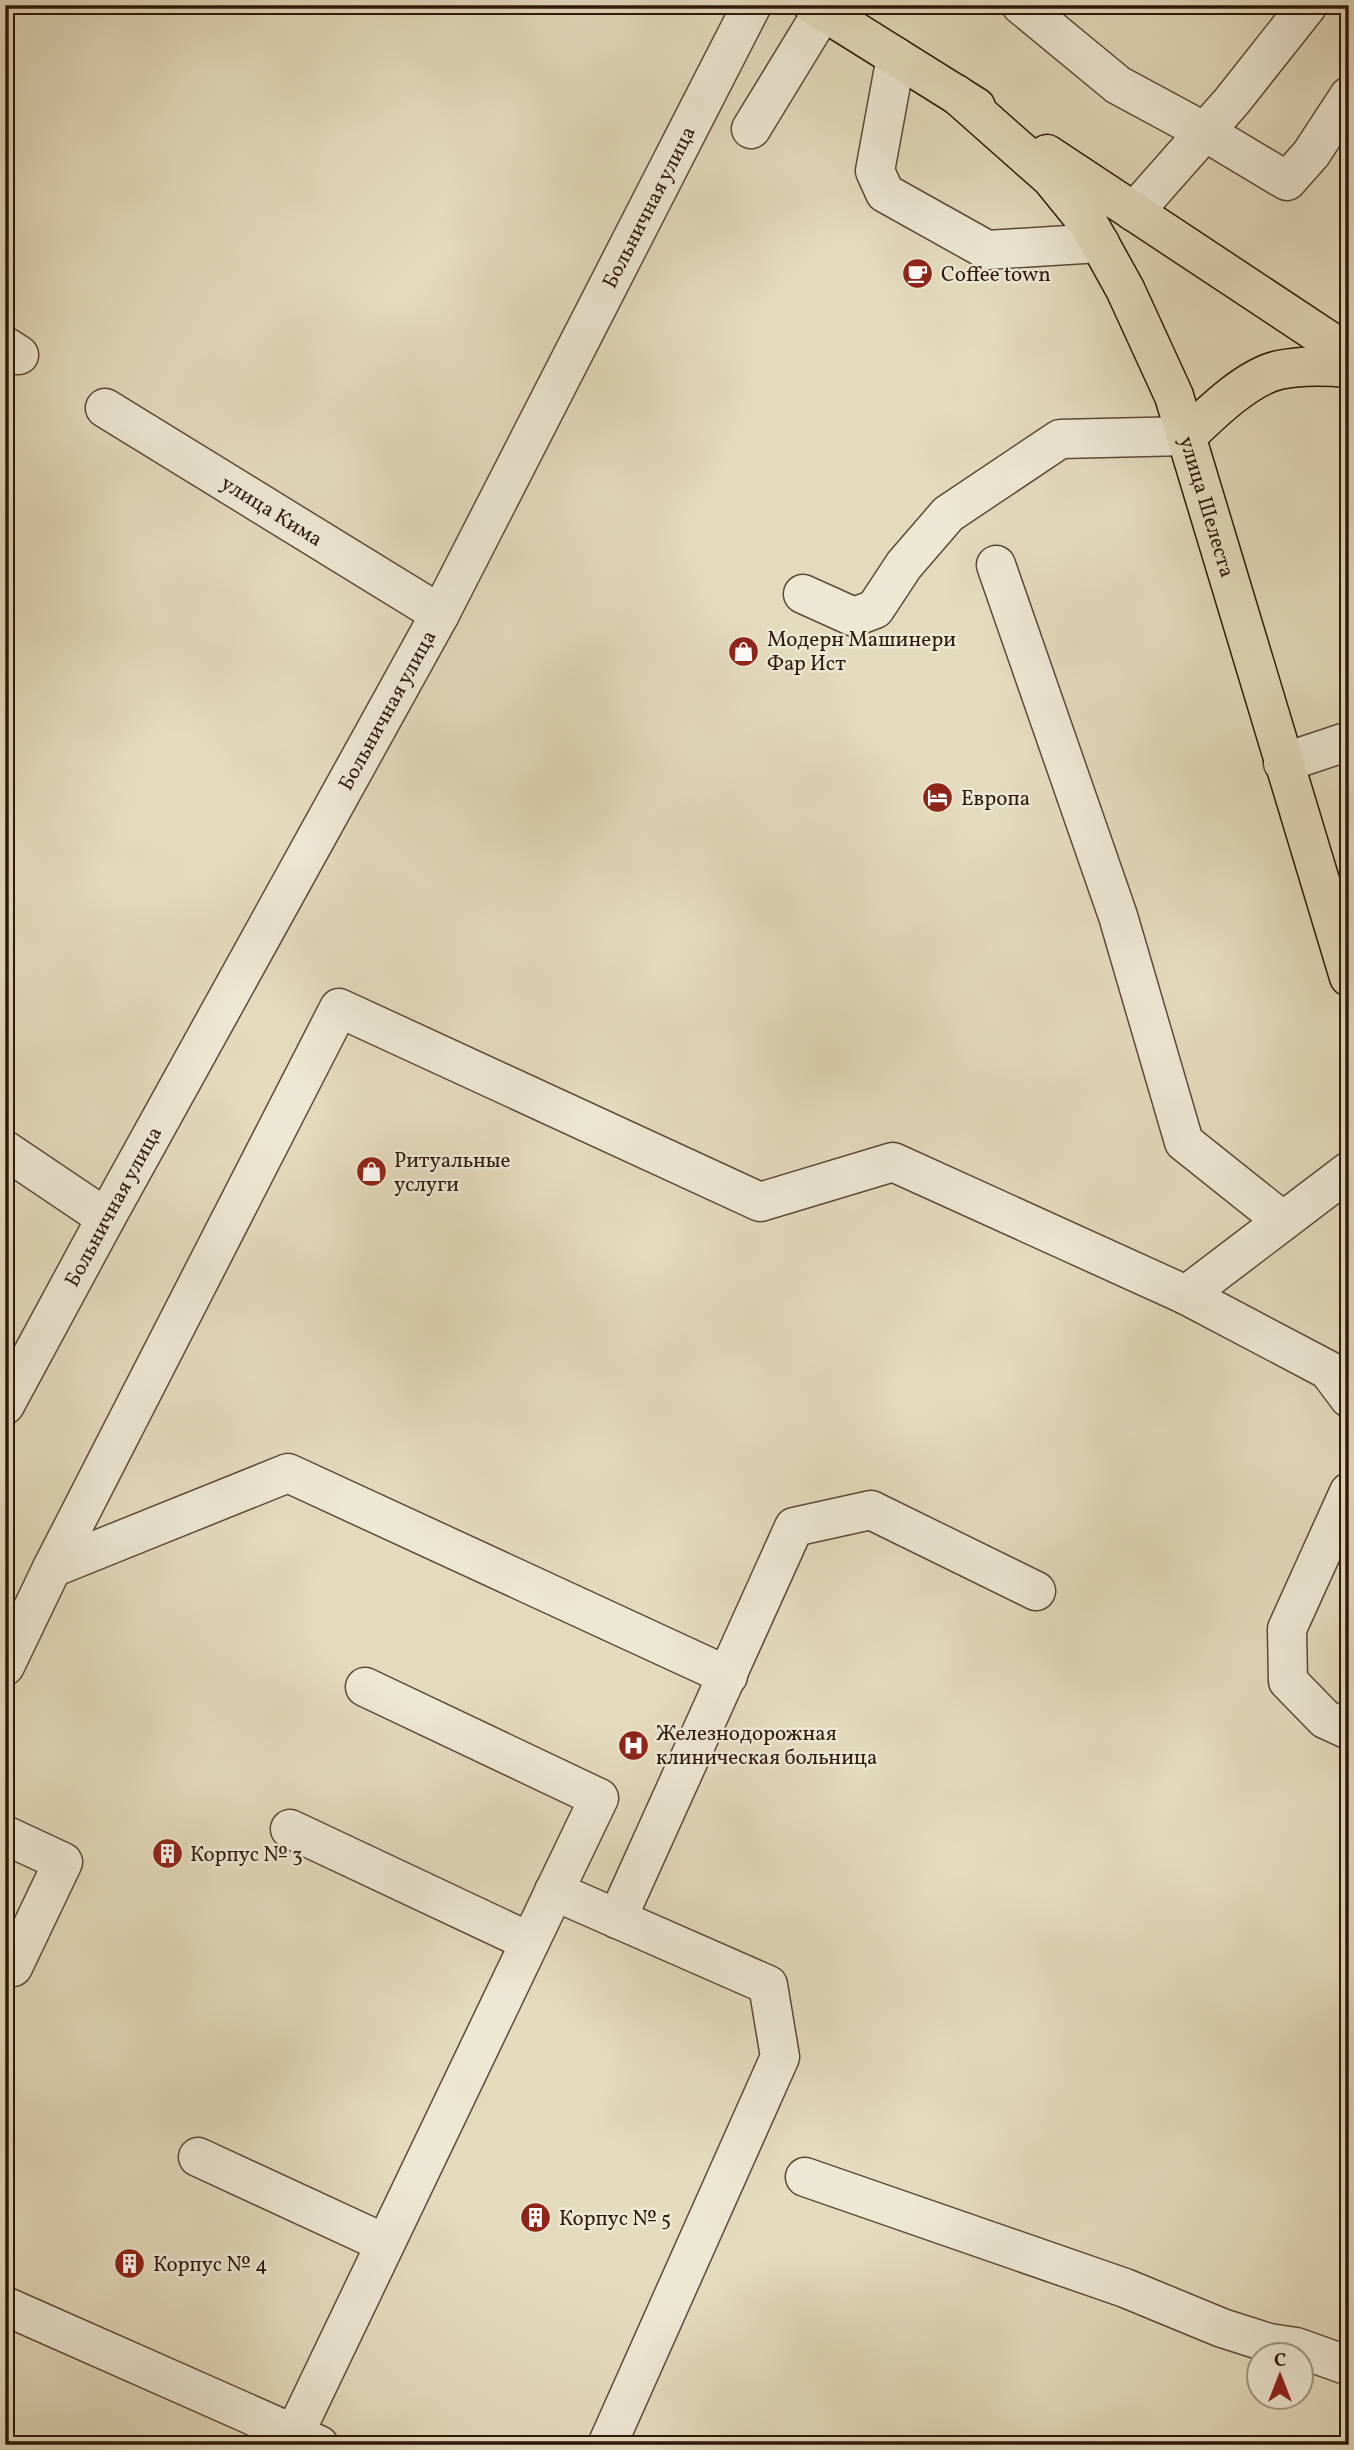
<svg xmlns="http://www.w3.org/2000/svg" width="1354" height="2450" font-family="Vollkorn,serif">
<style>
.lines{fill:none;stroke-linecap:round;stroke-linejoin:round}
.minor-casing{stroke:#5c4937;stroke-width:41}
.major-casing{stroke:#2e180a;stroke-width:41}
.minor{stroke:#ede8d4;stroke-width:38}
.major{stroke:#e4dbbd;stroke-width:38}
.labels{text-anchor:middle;stroke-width:5;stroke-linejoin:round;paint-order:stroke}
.street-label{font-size:21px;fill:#2e180a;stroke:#ede8d4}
.poi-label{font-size:21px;fill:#2e180a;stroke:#ede8d4;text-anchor:start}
</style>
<rect width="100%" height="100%" fill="#e4dbbd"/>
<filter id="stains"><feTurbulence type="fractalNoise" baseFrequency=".00286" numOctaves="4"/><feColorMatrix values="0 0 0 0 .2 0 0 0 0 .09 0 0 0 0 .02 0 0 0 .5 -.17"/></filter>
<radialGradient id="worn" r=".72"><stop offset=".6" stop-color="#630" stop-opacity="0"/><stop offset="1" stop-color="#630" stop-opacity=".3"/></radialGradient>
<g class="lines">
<defs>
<g id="minor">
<path d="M1021,5L1118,85L1205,132L1287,181L1311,154L1349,96"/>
<path d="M896,57L875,171L885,193L987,250L1100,243"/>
<path d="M751,129L823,11"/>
<path d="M1134,212L1232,101L1308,5"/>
<path d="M5,346L19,355"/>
<path id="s1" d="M105,408L440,614"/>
<path d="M996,565L1118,916L1184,1142L1283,1221"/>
<path d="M803,594L854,617L875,609L904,565L948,514L1060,439L1187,436"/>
<path d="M1283,763L1349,741"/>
<path d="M5,1150L106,1218"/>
<path d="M1186,1295L1328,1370L1349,1398"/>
<path id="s2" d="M5,1405L106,1218L440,614L752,5"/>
<path d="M1349,1492L1287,1629L1288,1681L1325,1719L1349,1730"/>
<path d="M52,1568L339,1008L760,1202L893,1162L1186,1295L1349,1171"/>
<path d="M5,1666L52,1568L288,1473L728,1676"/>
<path d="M290,1829L530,1942"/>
<path d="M5,1835L63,1862L13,1967L5,1963"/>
<path d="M554,1891L768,1985L780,2057L607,2445"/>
<path d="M617,1919L794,1527L871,1510L1036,1591"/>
<path d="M198,2157L384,2243"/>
<path d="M805,2177L1125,2288L1222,2328L1269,2343L1296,2347L1349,2366"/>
<path d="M5,2306L319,2445"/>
<path d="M289,2445L599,1798L365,1687"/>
</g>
<g id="major">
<path d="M813,5L976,107"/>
<path id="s3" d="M956,94L1051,178L1090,226L1125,289L1174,396L1349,977"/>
<path d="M1047,154L1349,354"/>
<path d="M1187,436C1210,414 1247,377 1279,370C1302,365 1325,366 1349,368"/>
</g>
</defs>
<use href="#minor" class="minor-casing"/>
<use href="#major" class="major-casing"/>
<use href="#minor" class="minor"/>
<use href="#major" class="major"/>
</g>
<defs>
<symbol id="cafe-disc" viewBox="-11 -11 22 22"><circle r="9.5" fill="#8f2418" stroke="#ede8d4"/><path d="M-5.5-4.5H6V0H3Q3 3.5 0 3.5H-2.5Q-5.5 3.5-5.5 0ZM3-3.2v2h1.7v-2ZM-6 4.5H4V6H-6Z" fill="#fff"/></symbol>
<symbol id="shop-disc" viewBox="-11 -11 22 22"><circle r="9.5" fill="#8f2418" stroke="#ede8d4"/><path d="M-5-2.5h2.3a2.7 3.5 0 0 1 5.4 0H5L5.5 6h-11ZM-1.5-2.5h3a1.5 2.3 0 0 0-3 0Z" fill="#fff"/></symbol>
<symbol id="hotel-disc" viewBox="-11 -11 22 22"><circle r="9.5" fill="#8f2418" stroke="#ede8d4"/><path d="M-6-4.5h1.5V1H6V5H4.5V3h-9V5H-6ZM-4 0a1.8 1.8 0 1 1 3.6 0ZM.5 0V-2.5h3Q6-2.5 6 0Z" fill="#fff"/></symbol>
<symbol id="hospital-disc" viewBox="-11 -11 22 22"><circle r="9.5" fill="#8f2418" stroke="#ede8d4"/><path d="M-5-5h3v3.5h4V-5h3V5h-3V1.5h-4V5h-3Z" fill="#fff"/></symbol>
<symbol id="building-disc" viewBox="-11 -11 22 22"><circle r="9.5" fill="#8f2418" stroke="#ede8d4"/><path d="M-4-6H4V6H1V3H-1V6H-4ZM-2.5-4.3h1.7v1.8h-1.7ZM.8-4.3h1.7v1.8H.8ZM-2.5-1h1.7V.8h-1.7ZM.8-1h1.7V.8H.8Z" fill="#fff"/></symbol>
</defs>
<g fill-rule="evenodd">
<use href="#cafe-disc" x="900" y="256" width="35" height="35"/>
<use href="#shop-disc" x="726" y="634" width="35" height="35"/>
<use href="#hotel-disc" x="920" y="780" width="35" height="35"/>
<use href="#shop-disc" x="354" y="1154" width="35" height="35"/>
<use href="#hospital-disc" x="616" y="1728" width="35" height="35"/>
<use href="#building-disc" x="150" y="1836" width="35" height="35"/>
<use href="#building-disc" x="518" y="2200" width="35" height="35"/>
<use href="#building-disc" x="112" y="2246" width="35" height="35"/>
</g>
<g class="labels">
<g class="street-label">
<text dy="7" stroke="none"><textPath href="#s2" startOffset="1360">Больничная улица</textPath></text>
<text dy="7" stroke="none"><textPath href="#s3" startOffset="494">улица Шелеста</textPath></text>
<text dy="7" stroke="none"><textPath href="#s1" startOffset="196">улица Кима</textPath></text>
<text dy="7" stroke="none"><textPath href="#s2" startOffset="793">Больничная улица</textPath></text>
<text dy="7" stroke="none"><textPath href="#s2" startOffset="226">Больничная улица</textPath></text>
</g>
<g class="poi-label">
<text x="941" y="281">Coffee town</text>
<text x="767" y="646">Модерн Машинери<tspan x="767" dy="24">Фар Ист</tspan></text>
<text x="961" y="805">Европа</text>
<text x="394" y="1167">Ритуальные<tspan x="394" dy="24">услуги</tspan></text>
<text x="656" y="1740">Железнодорожная<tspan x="656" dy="24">клиническая больница</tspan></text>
<text x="190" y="1861">Корпус № 3</text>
<text x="559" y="2225">Корпус № 5</text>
<text x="153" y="2271">Корпус № 4</text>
</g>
</g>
<rect width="1354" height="2450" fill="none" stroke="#e4dbbd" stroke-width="28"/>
<rect x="7" y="7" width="1340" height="2436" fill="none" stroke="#2e180a" stroke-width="3.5"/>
<rect x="14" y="14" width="1326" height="2422" fill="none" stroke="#2e180a" stroke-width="2"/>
<g transform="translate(1280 2376)"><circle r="33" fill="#ede8d4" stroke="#a19583" stroke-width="2"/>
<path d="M0-5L12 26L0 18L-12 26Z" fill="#8f2418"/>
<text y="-10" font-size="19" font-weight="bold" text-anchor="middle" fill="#2e180a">С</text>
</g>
<rect width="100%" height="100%" filter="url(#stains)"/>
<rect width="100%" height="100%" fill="url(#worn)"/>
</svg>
